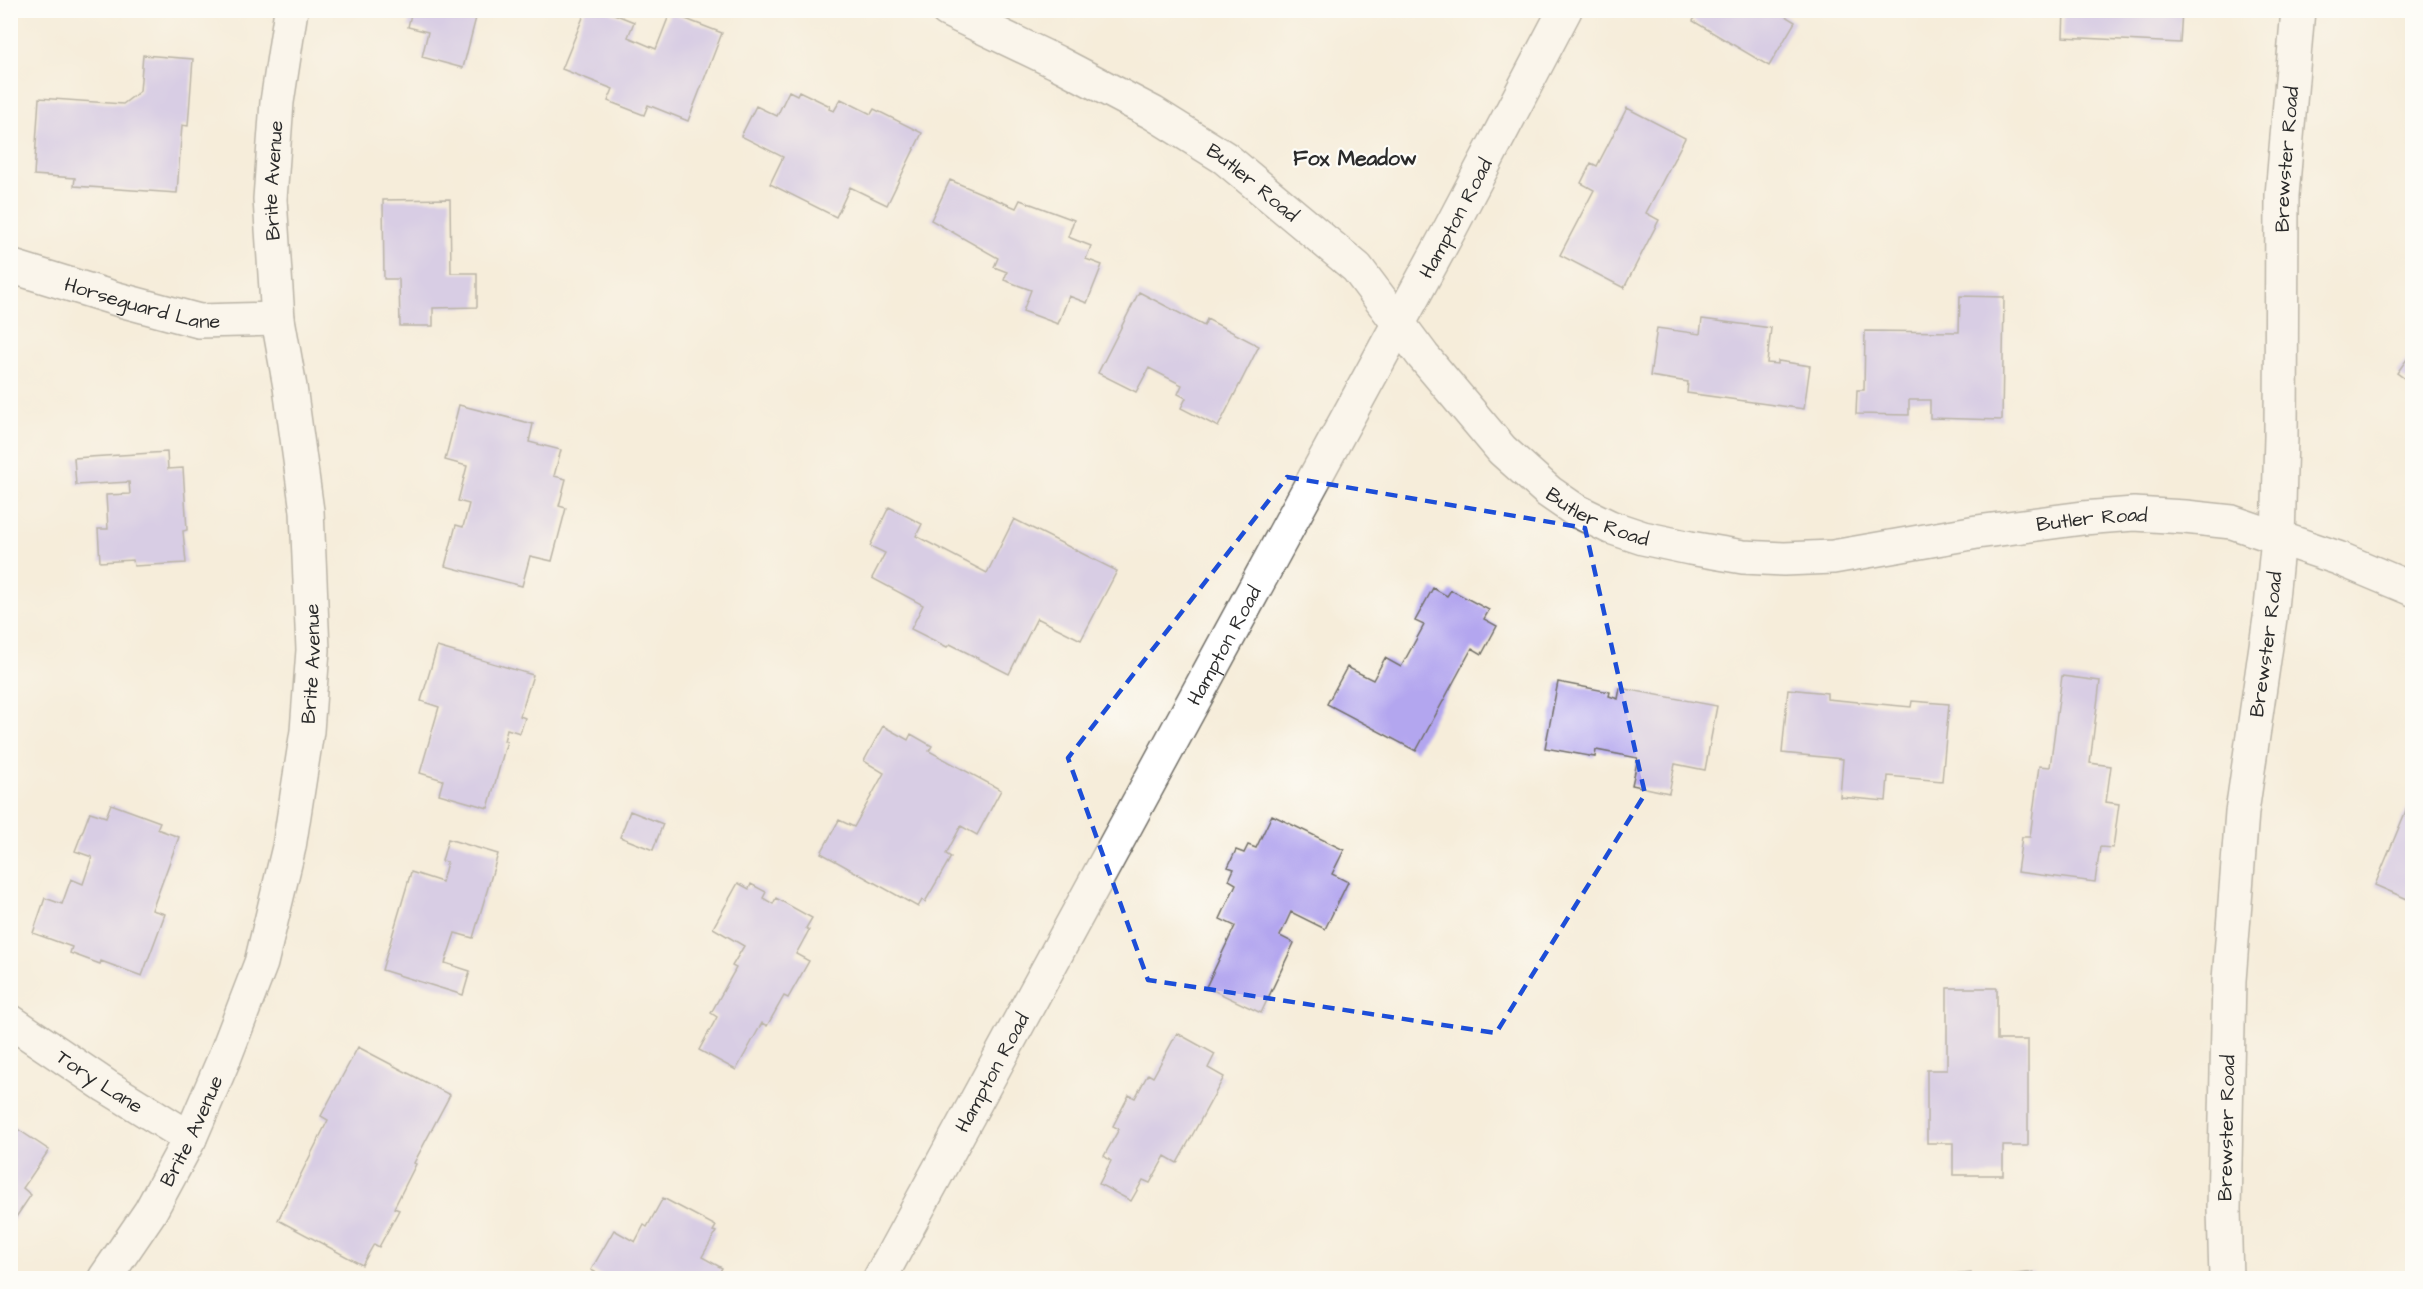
<svg xmlns="http://www.w3.org/2000/svg" width="2423" height="1289" font-family="'Architects Daughter',sans-serif">
<style>
.building{fill:#b3a6ef}
.lines{fill:none;stroke-linecap:round;stroke-linejoin:round}
.minor-casing{stroke:#726f68;stroke-width:36}
.minor{stroke:#fff;stroke-width:33}
.marked{fill:none;stroke:#1d4ed8;stroke-width:4.5;stroke-dasharray:12 8;stroke-linejoin:round}
.labels{text-anchor:middle;stroke-width:4.5;stroke-linejoin:round;paint-order:stroke}
.street-label{font-size:20px;fill:#2b2b2b;stroke:#fdfcf7}
.neighbourhood-label{font-size:21px;font-weight:bold;fill:#2b2b2b;stroke:#fdfcf7}
</style>
<rect width="100%" height="100%" fill="#fdfcf7"/>
<filter id="ink" filterUnits="userSpaceOnUse"><feTurbulence type="fractalNoise" baseFrequency=".0167" numOctaves="2"/><feDisplacementMap in="SourceGraphic" scale="12" xChannelSelector="R" yChannelSelector="G"/><feConvolveMatrix kernelMatrix="1 2 1 2 8 2 1 2 1" color-interpolation-filters="sRGB"/></filter>
<filter id="wash" filterUnits="userSpaceOnUse"><feTurbulence type="fractalNoise" baseFrequency=".008" numOctaves="4" result="noise"/><feDisplacementMap in="SourceGraphic" scale="24" xChannelSelector="R" yChannelSelector="G"/><feGaussianBlur stdDeviation="1.35" result="paint"/><feColorMatrix in="noise" values="0 0 0 0 0 0 0 0 0 0 0 0 0 0 0 0 0 1.4 0 .05"/><feComposite in="paint" operator="in"/></filter>
<g filter="url(#wash)">
<rect width="100%" height="100%" fill="#f6edda"/>
<g id="blocks">
<path class="building" d="M412,10H478L463,68L422,57L428,32L408,27Z
M586,10H604L634,22L628,37L656,49L670,13L722,33L688,121L648,105L644,115L608,101L613,89L562,69Z
M1699,10H1788L1785,16L1795,22L1769,66L1693,21Z
M2064,10H2182L2180,43L2063,37Z
M143,55L193,59L188,126L182,125L177,193L74,186L75,178L34,175L39,98L123,104L140,91Z
M789,91L797,95L799,91L830,106L829,109L834,111L841,99L871,114L874,109L922,133L887,205L850,187L836,217L770,184L783,157L741,136L756,106L777,116Z
M1627,108L1685,138L1646,213L1659,220L1624,288L1560,255L1594,190L1581,183L1591,163L1597,166Z
M950,180L1016,208L1020,200L1074,220L1068,237L1091,246L1086,259L1102,265L1087,303L1069,296L1058,324L1023,311L1031,290L1004,280L1007,272L994,267L998,258L931,220Z
M450,199L451,273H477V307L433,308V326H400L399,279H384L383,200Z
M1139,292L1204,326L1207,319L1259,346L1218,427L1181,408L1186,398L1178,394L1182,385L1149,368L1136,392L1098,373Z
M1960,296L2004,297L2002,420L1930,418V400H1909V415L1856,414L1857,390H1864L1865,331L1959,332Z
M1702,319L1771,328L1767,363L1778,364V361L1810,366L1804,409L1687,393L1688,382L1650,376L1657,328L1700,334Z
M2412,352V384L2397,373Z
M459,405L533,424L529,442L561,450L554,476L566,479L559,506L566,508L552,561L530,556L522,586L445,566L456,525L463,527L469,504L458,501L467,466L445,460Z
M167,452L168,469L183,468L187,530L183,531L186,563L134,566L133,560L100,562L98,529H108L106,495L130,494L129,482L76,485L74,458Z
M889,507L922,524L916,536L987,573L1014,519L1117,571L1081,640L1037,618L1009,674L950,644L947,647L911,629L923,605L872,578L885,553L870,546Z
M1433,588L1447,596L1451,590L1489,610L1484,619L1497,626L1482,654L1472,648L1416,751L1327,704L1347,667L1373,680L1385,658L1401,667L1424,625L1415,621Z
M437,647L533,675L520,716L525,718L520,733L507,729L504,741H507L488,808L439,794L443,780L420,773L439,707L421,701Z
M2062,676L2100,681L2090,763L2111,766L2106,802L2119,804L2113,848L2100,847L2095,882L2017,872L2022,837H2030L2039,766L2050,767Z
M1558,682L1610,692L1609,696L1618,699L1620,688L1717,706L1705,770L1675,764L1669,793L1632,785L1638,758L1596,750L1595,757L1545,748Z
M1788,689L1827,693V699L1911,707L1912,701L1949,704L1942,781L1888,776L1886,801L1840,797L1843,759L1782,753Z
M883,726L908,740L911,734L932,746L929,751L1001,790L977,835L961,826L946,854L951,857L925,902L922,900L918,907L821,853L839,820L854,827L884,773L864,761Z
M2412,796V901L2375,885Z
M111,804L160,822L157,829L179,837L152,910L165,914L142,976L101,961L100,964L70,953L72,947L33,933L45,898L62,904L71,879L83,884L92,857L75,851L90,812L106,817Z
M630,811L663,824L653,850L620,837Z
M1272,815L1344,850L1332,874L1348,882L1325,929L1291,912L1280,936L1294,943L1261,1013L1206,987L1235,926L1220,919L1236,884L1229,880L1234,869L1228,867L1236,850L1244,853L1248,845L1256,848Z
M448,839L498,854L473,938L455,933L445,963L470,971L463,995L382,970L411,872L442,882L447,862L442,861Z
M738,883L749,889L751,884L766,892L763,898L773,904L776,898L812,918L806,928L809,930L796,954L809,961L788,998L784,996L767,1026L762,1023L736,1070L699,1050L717,1017L711,1013L736,968L732,966L744,946L713,928Z
M1947,988H1997V1040H2028V1146H2003V1175H1953V1143H1927V1070H1947Z
M1177,1033L1215,1054L1208,1068L1224,1077L1177,1163L1165,1156L1150,1183L1143,1180L1131,1201L1099,1184L1111,1161L1104,1156L1119,1129L1113,1126L1129,1095L1135,1098L1148,1074L1153,1077Z
M358,1047L450,1095L414,1163L416,1164L394,1208L399,1210L379,1247L374,1244L362,1265L278,1220L328,1120L321,1116Z
M13,1126L49,1150L23,1188L31,1195L10,1226V1129Z
M663,1198L716,1226L713,1231L716,1232L702,1257L722,1268L716,1278H606L591,1270L614,1230L635,1242L644,1225L647,1227Z
M2033,1272L2034,1278H1990V1277Z
M1971,1273V1278H1933V1277Z"/>
</g>
</g>
<g filter="url(#ink)">
<use href="#blocks" fill-opacity="0" stroke="#726f68" stroke-width="1.5"/>
<g class="lines">
<defs>
<g id="minor">
<path id="s1" d="M947,10L1056,62L1153,113L1225,158L1357,268L1423,356L1502,450L1549,492L1575,510L1610,527L1643,538L1690,548L1743,557L1784,559L1833,557L1977,532L2083,518L2134,514L2185,517L2232,522L2338,558L2412,589"/>
<path id="s2" d="M10,266L117,299L199,321L278,319"/>
<path id="s3" d="M10,1021L106,1086L190,1138"/>
<path id="s4" d="M105,1278L150,1212L190,1138L224,1059L261,963L289,847L307,731L313,650L307,511L290,387L278,319L270,199L277,102L291,10"/>
<path id="s5" d="M880,1278L1450,229L1565,10"/>
<path id="s6" d="M2226,1278L2224,1209L2229,980L2242,812L2270,618L2278,538L2281,437L2282,195L2298,10"/>
</g>
</defs>
<use href="#minor" class="minor-casing"/>
<use href="#minor" class="minor"/>
</g>
</g>
<path d="M0 0H2423V1289H0ZM1287,477L1585,528L1645,794L1496,1033L1148,980L1068,758Z" fill="#f6edda" fill-opacity=".55" fill-rule="evenodd"/>
<path class="marked" d="M1287,477L1585,528L1645,794L1496,1033L1148,980L1068,758Z"/>
<g class="labels">
<g class="street-label">
<text dy="7" stroke="none"><textPath href="#s6" startOffset="1122">Brewster Road</textPath></text>
<text dy="7" stroke="none"><textPath href="#s4" startOffset="1143">Brite Avenue</textPath></text>
<text dy="7" stroke="none"><textPath href="#s1" startOffset="352">Butler Road</textPath></text>
<text dy="7" stroke="none"><textPath href="#s5" startOffset="1206">Hampton Road</textPath></text>
<text dy="7" stroke="none"><textPath href="#s2" startOffset="138">Horseguard Lane</textPath></text>
<text dy="7" stroke="none"><textPath href="#s1" startOffset="838">Butler Road</textPath></text>
<text dy="7" stroke="none"><textPath href="#s1" startOffset="1342">Butler Road</textPath></text>
<text dy="7" stroke="none"><textPath href="#s5" startOffset="720">Hampton Road</textPath></text>
<text dy="7" stroke="none"><textPath href="#s6" startOffset="636">Brewster Road</textPath></text>
<text dy="7" stroke="none"><textPath href="#s4" startOffset="657">Brite Avenue</textPath></text>
<text dy="7" stroke="none"><textPath href="#s5" startOffset="234">Hampton Road</textPath></text>
<text dy="7" stroke="none"><textPath href="#s3" startOffset="108">Tory Lane</textPath></text>
<text dy="7" stroke="none"><textPath href="#s6" startOffset="150">Brewster Road</textPath></text>
<text dy="7" stroke="none"><textPath href="#s4" startOffset="171">Brite Avenue</textPath></text>
</g>
<g class="neighbourhood-label">
<text x="1355" y="165">Fox Meadow</text>
</g>
</g>
<rect width="2423" height="1289" fill="none" stroke="#fdfcf7" stroke-width="36"/>
</svg>
